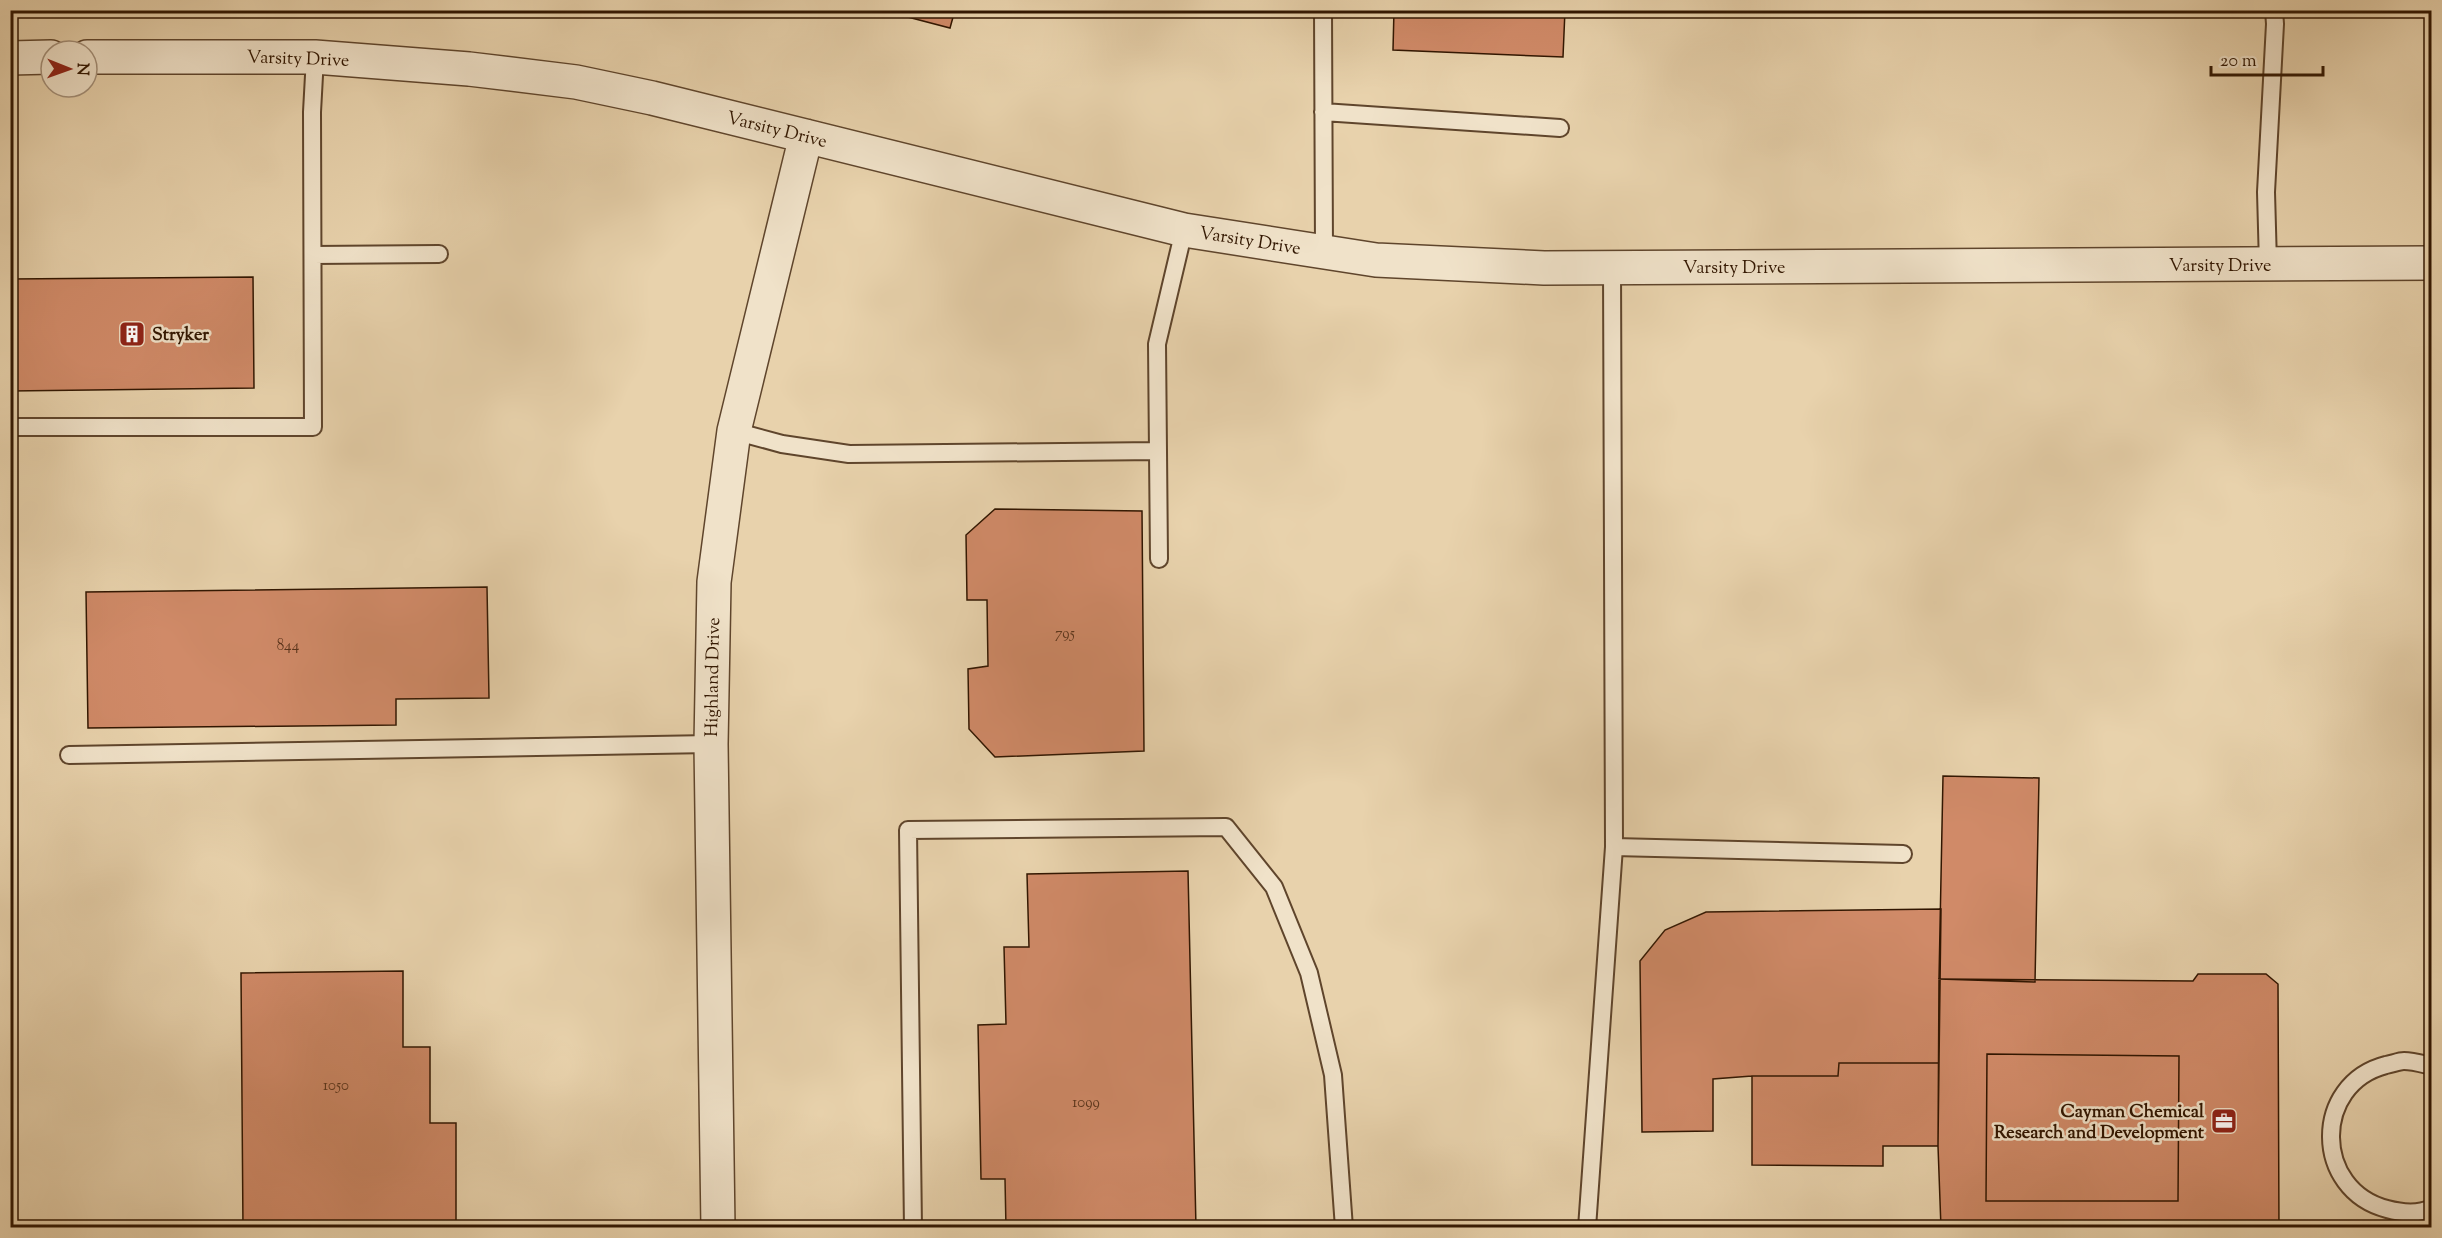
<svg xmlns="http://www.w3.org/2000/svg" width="2442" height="1238" font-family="'Sorts Mill Goudy',serif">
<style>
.building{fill:#d08a68;stroke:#311601;stroke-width:1.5}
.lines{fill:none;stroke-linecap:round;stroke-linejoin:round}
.lane-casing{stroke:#5f452c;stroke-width:20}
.street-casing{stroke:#5f452c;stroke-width:36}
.lane{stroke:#f0e2c9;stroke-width:16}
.street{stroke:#f0e2c9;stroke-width:33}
.labels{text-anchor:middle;stroke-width:5;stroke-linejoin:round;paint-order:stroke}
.number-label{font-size:15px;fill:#59331b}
.street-label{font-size:18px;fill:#311601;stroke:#f0e2c9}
.poi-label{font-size:18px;font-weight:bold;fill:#311601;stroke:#f0e2c9;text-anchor:start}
</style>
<rect width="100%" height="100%" fill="#e8d2ac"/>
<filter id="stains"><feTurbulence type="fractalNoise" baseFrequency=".00333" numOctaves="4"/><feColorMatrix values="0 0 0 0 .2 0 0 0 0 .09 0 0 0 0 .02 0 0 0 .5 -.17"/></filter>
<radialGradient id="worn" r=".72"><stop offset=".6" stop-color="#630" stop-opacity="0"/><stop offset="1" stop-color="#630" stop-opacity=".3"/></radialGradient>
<path class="building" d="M881,10H955L950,28Z
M1394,10H1565L1563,57L1393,50Z
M253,277L254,388L10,391V279Z
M995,509L1142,511L1144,751L995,757L969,729L968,669L988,666L987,600H967L966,535Z
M487,587L489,698L396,699V725L88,728L86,592Z
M1943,776L2039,778L2035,982L1939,979Z
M1188,871L1196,1228H1006L1005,1179H981L978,1025L1006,1024L1004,947H1029L1027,874Z
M1941,909L1939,1063H1839L1838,1076H1752L1713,1079V1131L1642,1132L1640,961L1665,930L1706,912Z
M403,971V1047H430V1123H456V1228H243L241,973Z
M2198,974H2266L2278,984L2279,1228H1941L1938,1146L1939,979L2193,981Z
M1987,1054L2179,1056L2178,1201H1986Z
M1839,1063H1939L1938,1146H1883V1166L1752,1165V1076H1838Z"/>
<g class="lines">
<defs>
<path id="lane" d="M1323,10L1324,252
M1323,112L1560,128
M313,255L439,254
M2268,264L2266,192L2275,24L2274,10
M10,427H313L312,112L315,57
M734,431L782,444L849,454L1158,451
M1159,559L1157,344L1184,230
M69,755L711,744
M1614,847L1903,854
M2432,1066C2423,1064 2413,1061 2404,1061C2399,1061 2392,1064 2386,1065C2312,1084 2313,1190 2387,1209C2402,1213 2417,1215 2432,1208
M913,1228L908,830L1226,827L1274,887L1309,973L1333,1075L1344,1228
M1587,1228L1614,847L1612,267"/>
<path id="street" d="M87,57H315L469,69L576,82L652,98L1184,230L1376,260L1544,268L2432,263
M10,58L51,57
M718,1228L711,744L714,582L734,431L806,136"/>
</defs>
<use href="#lane" class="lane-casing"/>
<use href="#street" class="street-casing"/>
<use href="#lane" class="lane"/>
<use href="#street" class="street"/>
</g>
<defs>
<symbol id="building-square" viewBox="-11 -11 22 22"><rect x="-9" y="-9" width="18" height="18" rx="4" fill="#8f2418" stroke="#f0e2c9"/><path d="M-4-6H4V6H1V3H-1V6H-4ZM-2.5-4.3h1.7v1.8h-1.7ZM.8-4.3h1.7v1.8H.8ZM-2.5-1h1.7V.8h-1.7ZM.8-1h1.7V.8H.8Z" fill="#fff"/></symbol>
<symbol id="office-square" viewBox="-11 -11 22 22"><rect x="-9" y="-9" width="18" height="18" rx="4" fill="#8f2418" stroke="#f0e2c9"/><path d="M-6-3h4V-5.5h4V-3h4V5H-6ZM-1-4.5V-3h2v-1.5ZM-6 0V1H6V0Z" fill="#fff"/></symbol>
</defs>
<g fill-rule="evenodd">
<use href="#building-square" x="117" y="319" width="30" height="30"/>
<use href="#office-square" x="2209" y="1106" width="30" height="30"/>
</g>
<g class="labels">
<g class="number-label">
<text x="1065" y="638">795</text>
<text x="288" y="650">844</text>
<text x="336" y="1090">1050</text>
<text x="1086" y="1107">1099</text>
</g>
<g class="street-label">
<text transform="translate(298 58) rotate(2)" y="6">Varsity Drive</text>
<text transform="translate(777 129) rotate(14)" y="6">Varsity Drive</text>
<text transform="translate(1250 240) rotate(9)" y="6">Varsity Drive</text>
<text x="2220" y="271">Varsity Drive</text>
<text x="1734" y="273">Varsity Drive</text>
<text transform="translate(712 677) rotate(-89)" y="6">Highland Drive</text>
</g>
<g class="poi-label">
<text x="152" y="340">Stryker</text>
<text x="2204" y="1117" text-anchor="end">Cayman Chemical<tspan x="2204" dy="21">Research and Development</tspan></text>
</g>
</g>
<rect width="2442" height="1238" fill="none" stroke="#e8d2ac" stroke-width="36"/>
<rect x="12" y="12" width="2418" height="1214" fill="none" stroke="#311601" stroke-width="3"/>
<rect x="18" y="18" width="2406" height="1202" fill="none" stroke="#311601" stroke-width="1.5"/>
<g transform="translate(69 69) rotate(91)"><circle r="28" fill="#f0e2c9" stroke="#a49079" stroke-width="1.5"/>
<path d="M0-4.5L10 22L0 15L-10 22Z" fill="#8f2418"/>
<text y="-9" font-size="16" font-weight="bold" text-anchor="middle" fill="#311601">N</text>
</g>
<path d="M2211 66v9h112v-9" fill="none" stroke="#311601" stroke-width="3"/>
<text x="2220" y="66" font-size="18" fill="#311601" stroke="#f0e2c9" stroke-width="4.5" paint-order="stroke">20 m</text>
<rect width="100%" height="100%" filter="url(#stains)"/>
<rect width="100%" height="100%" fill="url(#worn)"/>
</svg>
